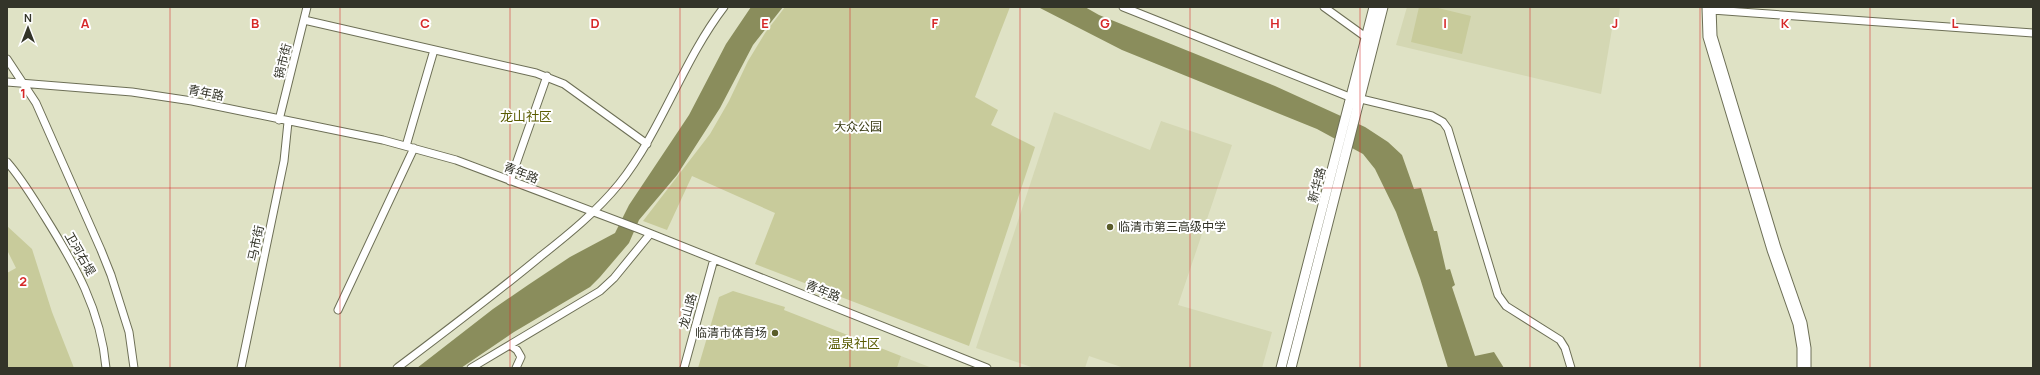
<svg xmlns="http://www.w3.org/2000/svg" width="2040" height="375" font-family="Manrope,'Noto Sans SC',sans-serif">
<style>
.built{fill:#d4d7b3}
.green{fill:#c8cb9b}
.water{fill:#8a8d5c}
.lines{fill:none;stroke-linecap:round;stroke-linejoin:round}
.minor-casing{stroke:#6d6f56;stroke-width:9}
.major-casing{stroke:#6d6f56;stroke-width:11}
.minor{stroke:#fff;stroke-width:7}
.major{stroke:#fff;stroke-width:9}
.grid{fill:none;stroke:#d62828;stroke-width:1;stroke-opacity:0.55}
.poi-dot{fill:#595c29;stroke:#fff;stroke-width:1.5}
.labels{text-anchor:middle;stroke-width:4;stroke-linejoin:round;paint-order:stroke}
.street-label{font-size:12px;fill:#333429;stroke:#fff}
.park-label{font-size:12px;fill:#393b13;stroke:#fff}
.poi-label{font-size:12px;fill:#333429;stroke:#fff;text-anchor:start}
.neighbourhood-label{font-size:13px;fill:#5a5c02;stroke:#fff}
.grid-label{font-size:13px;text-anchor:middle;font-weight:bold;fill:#d62828;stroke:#fff;stroke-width:4;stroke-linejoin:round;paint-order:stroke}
</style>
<rect width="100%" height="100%" fill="#dfe2c5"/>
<path class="built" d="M1407,7H1620L1617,29H1612L1601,94L1396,45Z
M1054,112L1150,150L1161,121L1232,145L1178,305L1272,332L1262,368H1124L1089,356L1085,368H1034L976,348Z
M901,356L932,368H897Z"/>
<path class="green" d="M785,7H1010L975,97L998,110L991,125L1035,147L969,346L755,264L775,213L692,176L667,230L643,221L710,134L729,101L748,61L765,33Z
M1419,7H1434L1471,16L1462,54L1411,42Z
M7,226L32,249L52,312L74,368H7V273L16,268L7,250Z
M733,291L785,307L784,310L901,356L897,368H698L719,297Z"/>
<path class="water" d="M751,7H783L753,45L720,108L677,175L639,220L629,243L600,277L590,287L514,332L461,368H417L493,309L528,285L570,257L615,233L629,205L689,115L726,44Z
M1038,7H1085L1099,15L1275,86L1365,127L1388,142L1402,155L1414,189L1421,188L1434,231H1437L1446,270L1450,269L1455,285L1452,287L1475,356L1494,352L1504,368H1448L1420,278L1396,212L1375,169L1363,154L1317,129L1122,50Z"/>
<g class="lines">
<defs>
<path id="minor" d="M1123,7L1352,98
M1324,7L1367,38
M1706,7L1707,37L1771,250L1797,324L1801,348V368
M1712,7L1713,36L1777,248L1803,323L1807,348V368
M1712,10L2033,33
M304,20L536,73L564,84L647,144
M7,59L36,103L101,250L111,275L129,332L134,368
M7,82L132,92L192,101L383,140L456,160L639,229L987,368
M1361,99L1432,116L1443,122L1448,129L1498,295L1506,306L1560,340L1565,348L1571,368
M279,120L307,7
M406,146L434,50
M7,162C22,179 33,198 45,217C75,265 101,310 106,368
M510,181L547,76
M338,310L414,148
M510,345L517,350L521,357L516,368
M241,368L284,161L288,122
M397,368C446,331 494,295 541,256C569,234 596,212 619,184C662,130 682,62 724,7
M471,368L600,291L614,278L650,234
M684,368L714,259"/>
<path id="major" d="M1281,368L1374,7
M1291,368L1383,7"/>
</defs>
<use href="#minor" class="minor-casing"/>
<use href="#major" class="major-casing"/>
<use href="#minor" class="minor"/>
<use href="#major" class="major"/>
</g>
<path class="grid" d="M170,7V368M340,7V368M510,7V368M680,7V368M850,7V368M1020,7V368M1190,7V368M1360,7V368M1530,7V368M1700,7V368M1870,7V368M7,188H2033"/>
<g class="poi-dot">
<circle cx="1110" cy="227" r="4"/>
<circle cx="775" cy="333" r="4"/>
</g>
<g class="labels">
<g class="street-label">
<text transform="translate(283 61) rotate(-76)" y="4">锅市街</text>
<text transform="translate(206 93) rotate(11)" y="4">青年路</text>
<text transform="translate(521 173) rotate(21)" y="4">青年路</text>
<text transform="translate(1317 185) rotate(-75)" y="4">新华路</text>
<text transform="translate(256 243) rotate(-78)" y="4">马市街</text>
<text transform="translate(80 254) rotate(60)" y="4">卫河右堤</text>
<text transform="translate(823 291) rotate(22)" y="4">青年路</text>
<text transform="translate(688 311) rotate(-75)" y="4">龙山路</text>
</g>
<g class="park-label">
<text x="858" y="131">大众公园</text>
</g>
<g class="poi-label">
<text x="1118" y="231">临清市第三高级中学</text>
<text x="767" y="337" text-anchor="end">临清市体育场</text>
</g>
<g class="neighbourhood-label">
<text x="526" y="121">龙山社区</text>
<text x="854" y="348">温泉社区</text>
</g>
</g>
<g class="grid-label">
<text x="85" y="28">A</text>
<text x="255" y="28">B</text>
<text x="425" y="28">C</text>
<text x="595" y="28">D</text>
<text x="765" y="28">E</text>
<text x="935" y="28">F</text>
<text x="1105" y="28">G</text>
<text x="1275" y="28">H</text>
<text x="1445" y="28">I</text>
<text x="1615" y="28">J</text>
<text x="1785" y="28">K</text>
<text x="1955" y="28">L</text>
<text x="23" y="98">1</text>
<text x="23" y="286">2</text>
</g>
<rect width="2040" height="375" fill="none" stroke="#333429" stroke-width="16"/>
<g transform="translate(28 28)" stroke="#ffffff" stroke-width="3" paint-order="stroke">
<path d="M0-3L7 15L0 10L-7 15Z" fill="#333429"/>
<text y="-6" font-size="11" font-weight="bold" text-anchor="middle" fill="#333429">N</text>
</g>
</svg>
